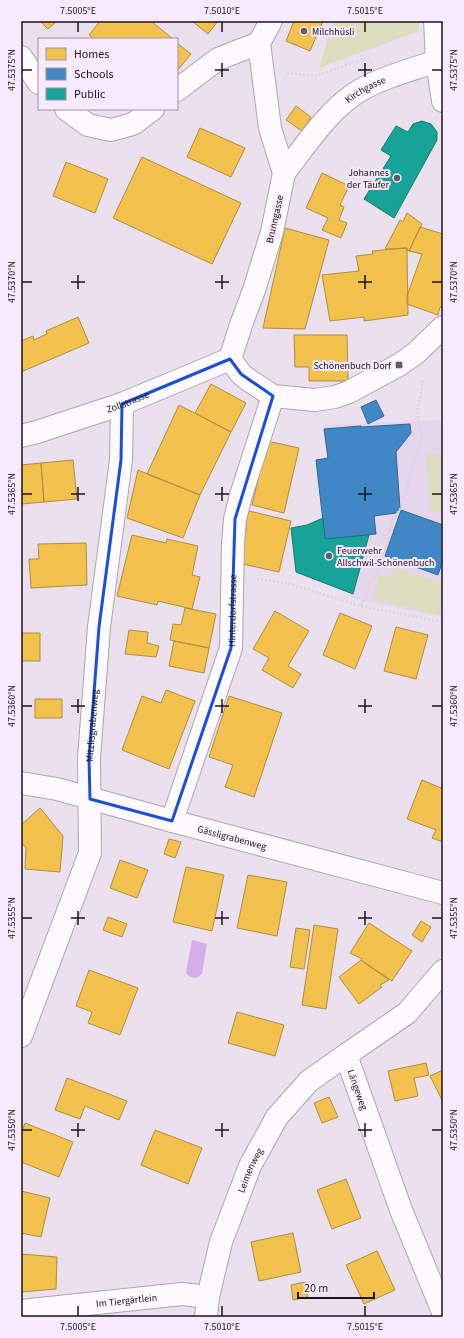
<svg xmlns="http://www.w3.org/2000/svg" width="464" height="1338" font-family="'Source Sans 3',sans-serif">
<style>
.built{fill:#e5d5ed}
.green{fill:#dcdcbf}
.water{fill:#d6ace9}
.homes{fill:#f2c14e;stroke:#b18d3f}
.schools{fill:#3f88c5;stroke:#346593}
.public{fill:#17a398;stroke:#187873}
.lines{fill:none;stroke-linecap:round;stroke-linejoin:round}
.minor-casing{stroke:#ada5b0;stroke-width:24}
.path{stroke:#d9d6da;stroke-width:2.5;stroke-dasharray:2 2;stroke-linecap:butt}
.minor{stroke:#fcfafc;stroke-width:22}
.marked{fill:none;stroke:#1d4ed8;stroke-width:3;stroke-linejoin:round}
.ticks{fill:none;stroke:#1a141d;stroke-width:1.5}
.poi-dot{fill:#635b66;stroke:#f7e9fe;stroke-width:1.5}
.labels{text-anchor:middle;stroke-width:4;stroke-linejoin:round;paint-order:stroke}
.poi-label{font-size:10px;fill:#1a141d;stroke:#f7e9fe;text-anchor:start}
.street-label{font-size:10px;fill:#1a141d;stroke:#f7e9fe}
.neatline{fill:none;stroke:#1a141d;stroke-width:1.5}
.ticks-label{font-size:10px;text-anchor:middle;fill:#1a141d}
</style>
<rect width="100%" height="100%" fill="#eae0ee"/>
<path class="built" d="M443,420V617L351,598L369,535L325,539L316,460L328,458L323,425Z"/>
<path class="green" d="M333,21H419V31L319,68Z
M443,454V511L431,512L426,455Z
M393,567L439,582L443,576V603L439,615L373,599L378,575L390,577Z"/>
<path class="water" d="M192,940L207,944L202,974L196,978L190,977L186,973Z"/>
<path class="homes" d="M40,21H57L48,29Z
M100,21H151L173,39H94L89,35Z
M192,21H218L208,34Z
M294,21H323L310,51L286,41Z
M177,43L191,54L177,71Z
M296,106L311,117L302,131L286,120Z
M200,128L245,148L231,177L187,157Z
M142,157L241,203L212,264L113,218Z
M66,162L108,179L95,213L53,196Z
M322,173L349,186L340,205L344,207L339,220L347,223L341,238L322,230L328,218L306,208Z
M407,213L422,224L409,251L407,250V248L385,249L400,220L403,222Z
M420,227L443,234V308L440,307L438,315L407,304V296L422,254L409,251Z
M285,228L329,240L305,329L263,328Z
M407,248L408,315L364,321V317L330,321L322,275L359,271L356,256L373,254L372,251Z
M78,317L89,343L21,372V341L33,336L34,340L47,334L46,331Z
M294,335H347L348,381H309V367H295Z
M211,384L246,403L231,432L195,413Z
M179,405L231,432L200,495L147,474Z
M267,441L299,448L284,513L252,505Z
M73,460L77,499L44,502L41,463Z
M41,463L44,502L21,504V465Z
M138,470L200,495L183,538L127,518Z
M245,510L291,521L279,572L238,563L247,528L241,527Z
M132,535L166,543L167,539L198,546L192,575L200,577L192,609L158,601L157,605L117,596Z
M86,543L87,585L31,588L29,559H39L38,544Z
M185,608L216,614L209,648L170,640L173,624L181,625Z
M275,611L309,631L288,666L301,674L293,688L262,670L269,658L253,649Z
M340,613L372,626L355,669L323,655Z
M396,627L428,635L416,679L384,671Z
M129,630L148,632L147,643L159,646L156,657L125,654Z
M21,633H40V661H21Z
M174,641L209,648L204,673L169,666Z
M166,690L195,701L169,769L122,750L142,696L161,703Z
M229,696L282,713L254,797L225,787L233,765L209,757Z
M35,699H62V718H35Z
M422,780L441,788L443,783V842L432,838L436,830L407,819Z
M40,808L63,836L60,872L25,869L26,848L21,842V825Z
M169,839L181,842L175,858L164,854Z
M120,860L148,870L137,898L110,888Z
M186,867L224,875L212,931L173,922Z
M248,875L287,882L277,936L237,928Z
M108,917L127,924L122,937L103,930Z
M421,921L431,927L422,942L412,935Z
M369,923L412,951L392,981L361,960L362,959L350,953Z
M314,925L338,929L326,1009L302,1005Z
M296,928L310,930L304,969L290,967Z
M361,960L389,980L380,985L382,987L359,1004L339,977Z
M89,970L138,988L120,1035L88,1023L92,1012L76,1006Z
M237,1012L284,1025L275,1056L228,1043Z
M426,1063L429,1075L414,1078L418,1096L395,1101L388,1071Z
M443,1070V1102L430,1076Z
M67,1078L127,1101L119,1120L85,1106L80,1119L55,1110Z
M329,1097L338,1117L322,1123L314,1103Z
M25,1123L73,1142L59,1177L21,1162V1134Z
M155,1130L202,1148L188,1184L141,1165Z
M346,1179L361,1218L332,1229L317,1190Z
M21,1191L50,1198L41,1237L21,1233Z
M293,1233L301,1272L259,1281L251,1242Z
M377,1251L395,1290L364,1304L346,1265Z
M21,1254L57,1257L56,1289L21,1292Z
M305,1282L308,1297L293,1300L291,1285Z"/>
<path class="schools" d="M376,400L384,416L368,424L361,407Z
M410,424L411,433L396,452L400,508L396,513L374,516L376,534L325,539L316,460L328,458L324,429L361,426V427Z
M401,510L443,525V560L438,575L385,556Z"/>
<path class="public" d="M422,121L431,124L437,132V140L394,218L364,199L391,156L381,150L396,126L408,132L413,124Z
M323,518L325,539L369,535L353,594L296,572L291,528L307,525Z"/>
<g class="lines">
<defs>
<g id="minor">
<path d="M271,21L259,43L270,128L284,173L272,232L254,290L242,322L230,359L241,374L250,381L273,396L315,400L335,397L349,392L399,365L416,353L443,327"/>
<path d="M435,21L437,61"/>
<path d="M21,57L39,83"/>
<path d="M177,90L218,59L259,43"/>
<path d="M66,109L88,125L111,130L133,124L153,109"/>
<path id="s1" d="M284,173C306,145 329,109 359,91C383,77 411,70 437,61L443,101"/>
<path id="s2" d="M21,436L37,432L122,404L230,359"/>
<path id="s3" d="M21,783L57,789L172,821L443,893"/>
<path id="s4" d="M172,821L231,648L233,544L235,519L241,495L273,396"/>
<path id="s5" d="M443,971L407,1013L346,1055L401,1210L443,1312"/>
<path id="s6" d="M21,1036L90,853L89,758L99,627L121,460L122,404"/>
<path id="s7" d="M21,1311L182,1294L208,1297"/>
<path id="s8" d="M206,1317L208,1297L221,1242L250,1166L277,1117L309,1081L346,1055"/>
</g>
</defs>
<use href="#minor" class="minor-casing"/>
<path class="path" d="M287,73L315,76L369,57
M257,579L287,583L361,606L443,622
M361,606L379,566L394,518L401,508L422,435L417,413L423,382L421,380"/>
<use href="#minor" class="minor"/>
</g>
<path class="marked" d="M230,359L241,374L273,396L235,519L231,648L172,821L90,799L89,758L99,627L121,460L122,404Z"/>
<path class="ticks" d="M78,22V32M222,22V32M365,22V32M222,63V77M365,63V77M22,70H32M215,70H229M358,70H372M432,70H442M78,275V289M222,275V289M365,275V289M22,282H32M71,282H85M215,282H229M358,282H372M432,282H442M78,487V501M222,487V501M365,487V501M22,494H32M71,494H85M215,494H229M358,494H372M432,494H442M78,699V713M222,699V713M365,699V713M22,706H32M71,706H85M215,706H229M358,706H372M432,706H442M78,911V925M222,911V925M365,911V925M22,918H32M71,918H85M215,918H229M358,918H372M432,918H442M78,1123V1137M222,1123V1137M365,1123V1137M22,1130H32M71,1130H85M215,1130H229M358,1130H372M432,1130H442M78,1306V1316M222,1306V1316M365,1306V1316"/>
<g class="poi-dot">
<circle cx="304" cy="31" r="4"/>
<circle cx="397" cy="178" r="4"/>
<rect x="395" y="361" width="8" height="8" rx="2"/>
<circle cx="329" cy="556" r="4"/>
</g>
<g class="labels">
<g class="poi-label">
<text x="312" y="35">Milchhüsli</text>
<text x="389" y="176" text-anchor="end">Johannes<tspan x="389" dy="12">der Täufer</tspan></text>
<text x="391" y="369" text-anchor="end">Schönenbuch Dorf</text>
<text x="337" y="554">Feuerwehr<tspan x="337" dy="12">Allschwil-Schönenbuch</tspan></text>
</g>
<g class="street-label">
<text dy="4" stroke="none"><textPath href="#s1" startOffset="118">Kirchgasse</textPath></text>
<text transform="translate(274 219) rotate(-77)" y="4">Brunngasse</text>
<text dy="4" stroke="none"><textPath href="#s2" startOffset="112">Zollstrasse</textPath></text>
<text dy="4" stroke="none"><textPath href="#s4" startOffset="220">Hinterdorfstrasse</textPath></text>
<text dy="4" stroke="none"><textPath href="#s6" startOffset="323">Mitzlisgrabenweg</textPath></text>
<text dy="4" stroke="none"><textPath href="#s3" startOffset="218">Gässligrabenweg</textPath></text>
<text dy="4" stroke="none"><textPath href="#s5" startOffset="166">Längeweg</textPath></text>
<text dy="4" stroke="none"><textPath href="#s8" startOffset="154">Leimenweg</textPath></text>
<text dy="4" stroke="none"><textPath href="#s7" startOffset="106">Im Tiergärtlein</textPath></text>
</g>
</g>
<rect width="464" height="1338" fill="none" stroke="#f7e9fe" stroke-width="44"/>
<rect x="38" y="38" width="140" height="72" fill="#f7e9fe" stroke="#9f94a4"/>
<rect x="46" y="48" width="20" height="12" fill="#f2c14e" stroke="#9f94a4"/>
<text x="74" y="58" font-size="12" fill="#1a141d">Homes</text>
<rect x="46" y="68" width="20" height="12" fill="#3f88c5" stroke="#9f94a4"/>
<text x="74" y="78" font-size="12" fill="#1a141d">Schools</text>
<rect x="46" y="88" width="20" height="12" fill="#17a398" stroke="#9f94a4"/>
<text x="74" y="98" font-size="12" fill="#1a141d">Public</text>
<path d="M298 1292v6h76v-6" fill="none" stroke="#1a141d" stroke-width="2"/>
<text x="304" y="1292" font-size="12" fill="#1a141d" stroke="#f7e9fe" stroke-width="3" paint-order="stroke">20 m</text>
<rect x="22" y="22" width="420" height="1294" class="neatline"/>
<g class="ticks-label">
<text x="78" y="14">7.5005°E</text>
<text x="222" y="14">7.5010°E</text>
<text x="365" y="14">7.5015°E</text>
<text transform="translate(11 70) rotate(-90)" y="4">47.5375°N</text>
<text transform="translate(453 70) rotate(-90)" y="4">47.5375°N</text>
<text transform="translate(11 282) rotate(-90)" y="4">47.5370°N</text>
<text transform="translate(453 282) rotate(-90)" y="4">47.5370°N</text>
<text transform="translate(11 494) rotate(-90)" y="4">47.5365°N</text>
<text transform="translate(453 494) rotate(-90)" y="4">47.5365°N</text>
<text transform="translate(11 706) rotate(-90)" y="4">47.5360°N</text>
<text transform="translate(453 706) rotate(-90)" y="4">47.5360°N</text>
<text transform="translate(11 918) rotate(-90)" y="4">47.5355°N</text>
<text transform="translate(453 918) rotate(-90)" y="4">47.5355°N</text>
<text transform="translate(11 1130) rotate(-90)" y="4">47.5350°N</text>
<text transform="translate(453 1130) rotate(-90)" y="4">47.5350°N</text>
<text x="78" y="1330">7.5005°E</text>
<text x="222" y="1330">7.5010°E</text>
<text x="365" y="1330">7.5015°E</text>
</g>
</svg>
